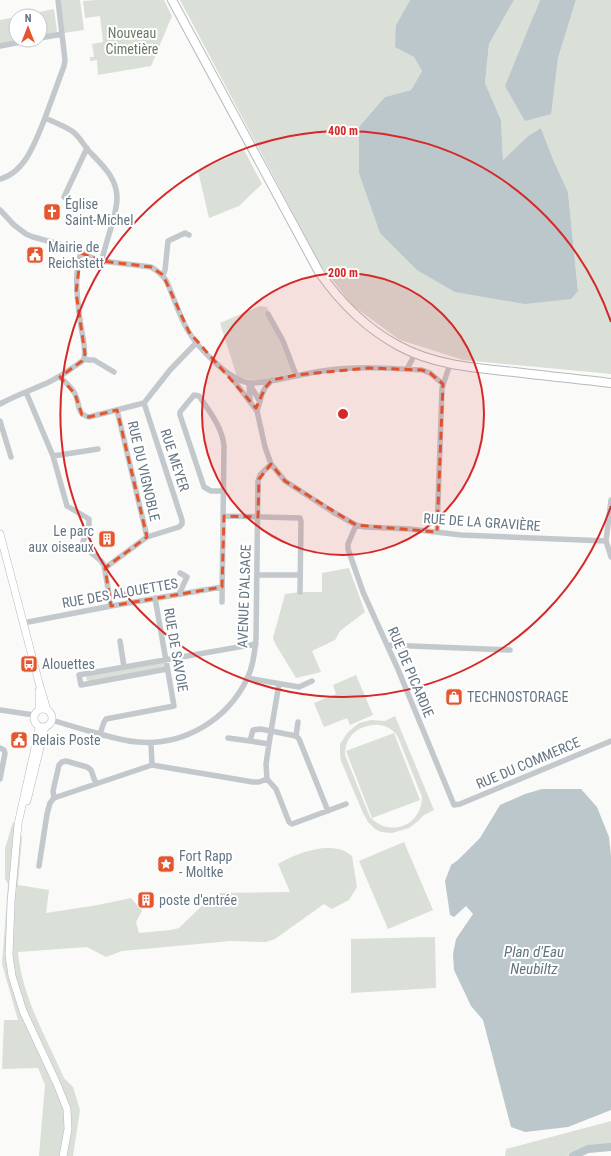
<svg xmlns="http://www.w3.org/2000/svg" width="611" height="1156" font-family="'Roboto Condensed',sans-serif">
<style>
.green{fill:#dadfd7;fill-rule:evenodd}
.water{fill:#bbc7cb}
.lines{fill:none;stroke-linecap:round;stroke-linejoin:round}
.river{stroke:#bbc7cb;stroke-width:8}
.secondary-casing{stroke:#b3babf;stroke-width:8}
.primary-casing{stroke:#b5babe;stroke-width:10}
.street{stroke:#c3c8cc;stroke-width:5.5}
.secondary{stroke:#fff;stroke-width:7}
.primary{stroke:#fff;stroke-width:8}
.marked{fill:none;stroke:#e4572e;stroke-width:3;stroke-dasharray:8 5;stroke-linejoin:round}
.ring{fill:none;stroke:#d62828;stroke-width:2}
.labels{text-anchor:middle;stroke-width:4;stroke-linejoin:round;paint-order:stroke}
.park-label{font-size:14px;fill:#687a64;stroke:#fff}
.poi-label{font-size:14px;fill:#657683;stroke:#fff;text-anchor:start}
.street-label{font-size:14px;fill:#657683;stroke:#fff}
.water-label{font-size:15px;font-style:italic;fill:#60757c;stroke:#fff}
.centre{fill:#d62828;stroke:#fff;stroke-width:2}
.ring-label{font-size:12px;text-anchor:middle;font-weight:bold;fill:#d62828;stroke:#fff;stroke-width:4;stroke-linejoin:round;paint-order:stroke}
</style>
<rect width="100%" height="100%" fill="#fafaf8"/>
<path class="green" d="M60,0H80L84,30L64,33Z
M97,0H164L172,16L151,66L98,75L97,60L90,61V57H94L92,44L103,42L100,16L85,18L83,1Z
M180,0H410L396,25L422,71L411,90L385,97L578,291L568,192L552,157L541,128L528,136L503,160L501,120L485,83L489,44L514,0H540L534,14L550,114L558,58L576,0H611V374L463,360L400,340L353,306L321,266Z
M54,9L57,31L54,34L40,36V16H20Z
M16,17V40H21L0,44V20Z
M244,150L262,184L239,206L209,218L198,171Z
M260,306L267,307L293,373L272,380H252L237,377L220,323Z
M349,568L365,612L340,631L335,640L312,651L321,672L296,678L276,645L273,638L285,594L300,592H322V573Z
M163,662L164,667L89,682L86,679L87,675Z
M356,675L373,715L350,725L347,718L324,727L314,703L336,694L333,685Z
M395,716L434,810L424,815L417,822L409,828L392,833L381,832L375,829L368,822L363,813L341,761L340,753V744L348,732L359,723L371,720L385,721ZM373,725C384,724 392,728 398,737L422,797C422,826 389,838 370,817L345,755C345,737 356,727 373,725Z
M394,733L420,800L372,818L346,751Z
M13,822L22,837L18,885L49,890L46,913L98,905L131,898L142,911L136,922L139,933L171,930L179,928L212,896L221,893L290,892L278,864C294,855 318,845 338,849C343,849 348,853 352,856L357,887L349,900L332,909L324,904L275,939L266,942L230,941L122,951L106,957L87,947L18,952C22,997 46,1037 64,1078L73,1087L80,1110L73,1156H39L45,1085L38,1068L2,1069L4,1020H18L2,964L8,884L5,879V848Z
M404,842L433,910L388,929L359,861Z
M435,937L436,988L351,993V939Z
M611,1121V1150L565,1156H505L506,1149Z"/>
<path class="water" d="M410,0H514L489,44L485,83L501,120L503,160L528,136L541,128L552,157L568,192L578,291L571,299L525,304L455,292L417,270L380,233L359,173V127L385,97L411,90L422,71L414,57L395,47L396,25Z
M540,0H576L558,58L551,114L525,121L505,86Z
M542,789H581L597,807L609,837L611,856V1110L568,1127L525,1132L511,1127L483,1020L471,1006L454,970L453,954L456,939L473,914L466,906L454,917L450,915L445,881L451,865L458,860L480,838L500,805L525,794Z"/>
<g class="lines">
<path class="river" d="M573,1156L588,1149L611,1147"/>
<defs>
<path id="secondary" d="M0,534L39,683L47,710
M34 718a9 9 0 1 1 18 0a9 9 0 1 1-18 0Z
M39,710V691
M39,727L38,734L18,824L11,902L9,955L12,976L23,1011L57,1084L67,1109L68,1129L63,1156
M27,801L45,727"/>
<path id="primary" d="M172,0L319,272C340,302 367,329 399,346C434,365 475,368 514,372C546,376 579,379 611,383"/>
</defs>
<use href="#secondary" class="secondary-casing"/>
<use href="#primary" class="primary-casing"/>
<path class="street" d="M40,38L62,34
M0,46L32,40
M45,118L64,66L65,60L58,0
M0,179C26,172 36,140 45,118C54,122 64,126 72,131C79,136 83,144 88,150C101,164 117,177 117,198C117,216 105,242 102,261
M64,197L87,148
M0,210L14,225L26,234L33,237L74,248L90,257L102,261L151,267C158,271 163,275 167,282C174,298 179,315 187,329C197,347 230,382 251,383C274,383 299,374 322,371C355,366 389,368 422,370L430,373L443,384
M163,275L165,270L168,241L185,233L189,235
M268,314L283,341L296,375
M84,359L89,360H94L114,372
M407,369L415,354
M60,377C65,382 72,387 75,394C81,405 75,413 89,417L144,403L170,370L197,342
M231,377L257,411
M272,380L265,388L262,394L257,411L265,447L271,464L285,481L333,512L356,525
M26,392L53,456L67,506L89,519V525L82,545L101,561L104,565L111,606
M250,400L249,383L259,400
M0,404C25,390 49,386 72,368C76,365 81,363 84,359C86,348 83,338 81,327C78,305 73,274 81,253
M117,410L147,537
M0,421L11,457
M53,456L98,449
M611,500L606,541L611,557
M224,516L300,518L301,522L300,592
M437,532L442,388L450,364
M606,541L461,535L410,529L365,527L356,525L348,544V549L363,592L397,667L454,805L460,804L611,741
M54,549L64,550L82,545
M105,568L147,537L179,527L182,524V520L144,403
M257,575H300
M179,594L187,577L180,573
M222,602L224,446C222,427 210,412 199,396L194,395L180,412V415L204,487L211,491H224
M23,623L111,606L222,587
M120,641L124,667
M387,645L510,650
M167,669L81,685L79,675L256,644
M247,678L299,687L312,681
M279,684L271,731L296,736L299,739L328,811
M0,710L34,715
M52,720C67,725 82,729 96,733C110,737 124,741 138,742C184,746 227,720 247,679C253,667 255,651 256,638L258,481L260,475L271,464
M260,729L271,731L269,744L250,741L253,730Z
M100,734L104,722L106,719L174,706L155,598
M296,736L298,722
M228,738L250,741
M151,743L152,765
M0,748L4,750L5,753L0,779
M267,779L266,764L269,744
M54,798L53,791L59,765L62,762L66,761L87,767L91,770L96,784
M39,866L47,814L50,803L54,798L152,765L253,782H259L267,779L276,789L289,822L292,824L346,804"/>
<use href="#secondary" class="secondary"/>
<use href="#primary" class="primary"/>
</g>
<path class="marked" d="M81,253L102,261L151,267L163,275L189,332L256,408L265,388L272,380L296,375L369,368L422,370L430,373L443,384L437,532L356,525L285,481L271,464L259,479L258,517L224,516L222,587L111,606L105,568L147,537L117,410L89,417L82,415L75,394L60,377L82,361L85,354L76,292Z"/>
<circle cx="343" cy="414" r="141" fill="#d62828" fill-opacity=".12"/>
<g class="ring">
<circle cx="343" cy="414" r="141"/>
<path d="M611 506A283 283 0 1 1 611 322"/>
</g>
<defs>
<symbol id="church-square" viewBox="-11 -11 22 22"><rect x="-9" y="-9" width="18" height="18" rx="4" fill="#e4572e" stroke="#fff"/><path d="M-1.2-6h2.4v3.5h3.3v2.4h-3.3V6h-2.4V-.1h-3.3v-2.4h3.3Z" fill="#fff"/></symbol>
<symbol id="civic-square" viewBox="-11 -11 22 22"><rect x="-9" y="-9" width="18" height="18" rx="4" fill="#e4572e" stroke="#fff"/><path d="M-.6-6.5H3V-4.5H.6V-3L4-1V1h2V6H-6V1h2V-1L-.6-3ZM-1.2 2.5V6h2.4V2.5Z" fill="#fff"/></symbol>
<symbol id="building-square" viewBox="-11 -11 22 22"><rect x="-9" y="-9" width="18" height="18" rx="4" fill="#e4572e" stroke="#fff"/><path d="M-4-6H4V6H1V3H-1V6H-4ZM-2.5-4.3h1.7v1.8h-1.7ZM.8-4.3h1.7v1.8H.8ZM-2.5-1h1.7V.8h-1.7ZM.8-1h1.7V.8H.8Z" fill="#fff"/></symbol>
<symbol id="bus-square" viewBox="-11 -11 22 22"><rect x="-9" y="-9" width="18" height="18" rx="4" fill="#e4572e" stroke="#fff"/><path d="M-5-6H5V4H4V6H2V4H-2V6H-4V4H-5ZM-3.5-4V0h7V-4ZM-3.5 1.2v1.5H-2V1.2ZM2 1.2v1.5H3.5V1.2Z" fill="#fff"/></symbol>
<symbol id="shop-square" viewBox="-11 -11 22 22"><rect x="-9" y="-9" width="18" height="18" rx="4" fill="#e4572e" stroke="#fff"/><path d="M-5-2.5h2.3a2.7 3.5 0 0 1 5.4 0H5L5.5 6h-11ZM-1.5-2.5h3a1.5 2.3 0 0 0-3 0Z" fill="#fff"/></symbol>
<symbol id="sight-square" viewBox="-11 -11 22 22"><rect x="-9" y="-9" width="18" height="18" rx="4" fill="#e4572e" stroke="#fff"/><path d="M0-6L1.8-2.2L6-1.7L2.9 1.2L3.7 5.4L0 3.3L-3.7 5.4L-2.9 1.2L-6-1.7L-1.8-2.2Z" fill="#fff"/></symbol>
</defs>
<g fill-rule="evenodd">
<use href="#church-square" x="42" y="202" width="20" height="20"/>
<use href="#civic-square" x="25" y="245" width="20" height="20"/>
<use href="#building-square" x="97" y="529" width="20" height="20"/>
<use href="#bus-square" x="19" y="654" width="20" height="20"/>
<use href="#shop-square" x="444" y="687" width="20" height="20"/>
<use href="#civic-square" x="9" y="730" width="20" height="20"/>
<use href="#sight-square" x="156" y="854" width="20" height="20"/>
<use href="#building-square" x="136" y="890" width="20" height="20"/>
</g>
<g class="labels">
<g class="park-label">
<text x="132" y="38">Nouveau<tspan x="132" dy="16">Cimetière</tspan></text>
</g>
<g class="poi-label">
<text x="65" y="209">Église<tspan x="65" dy="16">Saint-Michel</tspan></text>
<text x="48" y="252">Mairie de<tspan x="48" dy="16">Reichstett</tspan></text>
<text x="94" y="536" text-anchor="end">Le parc<tspan x="94" dy="16">aux oiseaux</tspan></text>
<text x="42" y="669">Alouettes</text>
<text x="467" y="702">TECHNOSTORAGE</text>
<text x="32" y="745">Relais Poste</text>
<text x="179" y="861">Fort Rapp<tspan x="179" dy="16">- Moltke</tspan></text>
<text x="159" y="905">poste d'entrée</text>
</g>
<g class="street-label">
<text transform="translate(175 460) rotate(72)" y="5">RUE MEYER</text>
<text transform="translate(144 471) rotate(77)" y="5">RUE DU VIGNOBLE</text>
<text transform="translate(482 522) rotate(4)" y="5">RUE DE LA GRAVIÈRE</text>
<text transform="translate(120 593) rotate(-10)" y="5">RUE DES ALOUETTES</text>
<text transform="translate(244 596) rotate(-88)" y="5">AVENUE D'ALSACE</text>
<text transform="translate(176 650) rotate(80)" y="5">RUE DE SAVOIE</text>
<text transform="translate(411 672) rotate(67)" y="5">RUE DE PICARDIE</text>
<text transform="translate(528 763) rotate(-23)" y="5">RUE DU COMMERCE</text>
</g>
<g class="water-label">
<text x="534" y="957">Plan d'Eau<tspan x="534" dy="17">Neubiltz</tspan></text>
</g>
</g>
<circle cx="343" cy="414" r="6" class="centre"/>
<g class="ring-label">
<text x="343" y="135">400 m</text>
<text x="343" y="277">200 m</text>
</g>
<g transform="translate(28 28)"><circle r="19" fill="#ffffff" stroke="#c1c8cd"/>
<path d="M0-3L7 15L0 10L-7 15Z" fill="#e4572e"/>
<text y="-6" font-size="11" font-weight="bold" text-anchor="middle" fill="#657683">N</text>
</g>
</svg>
